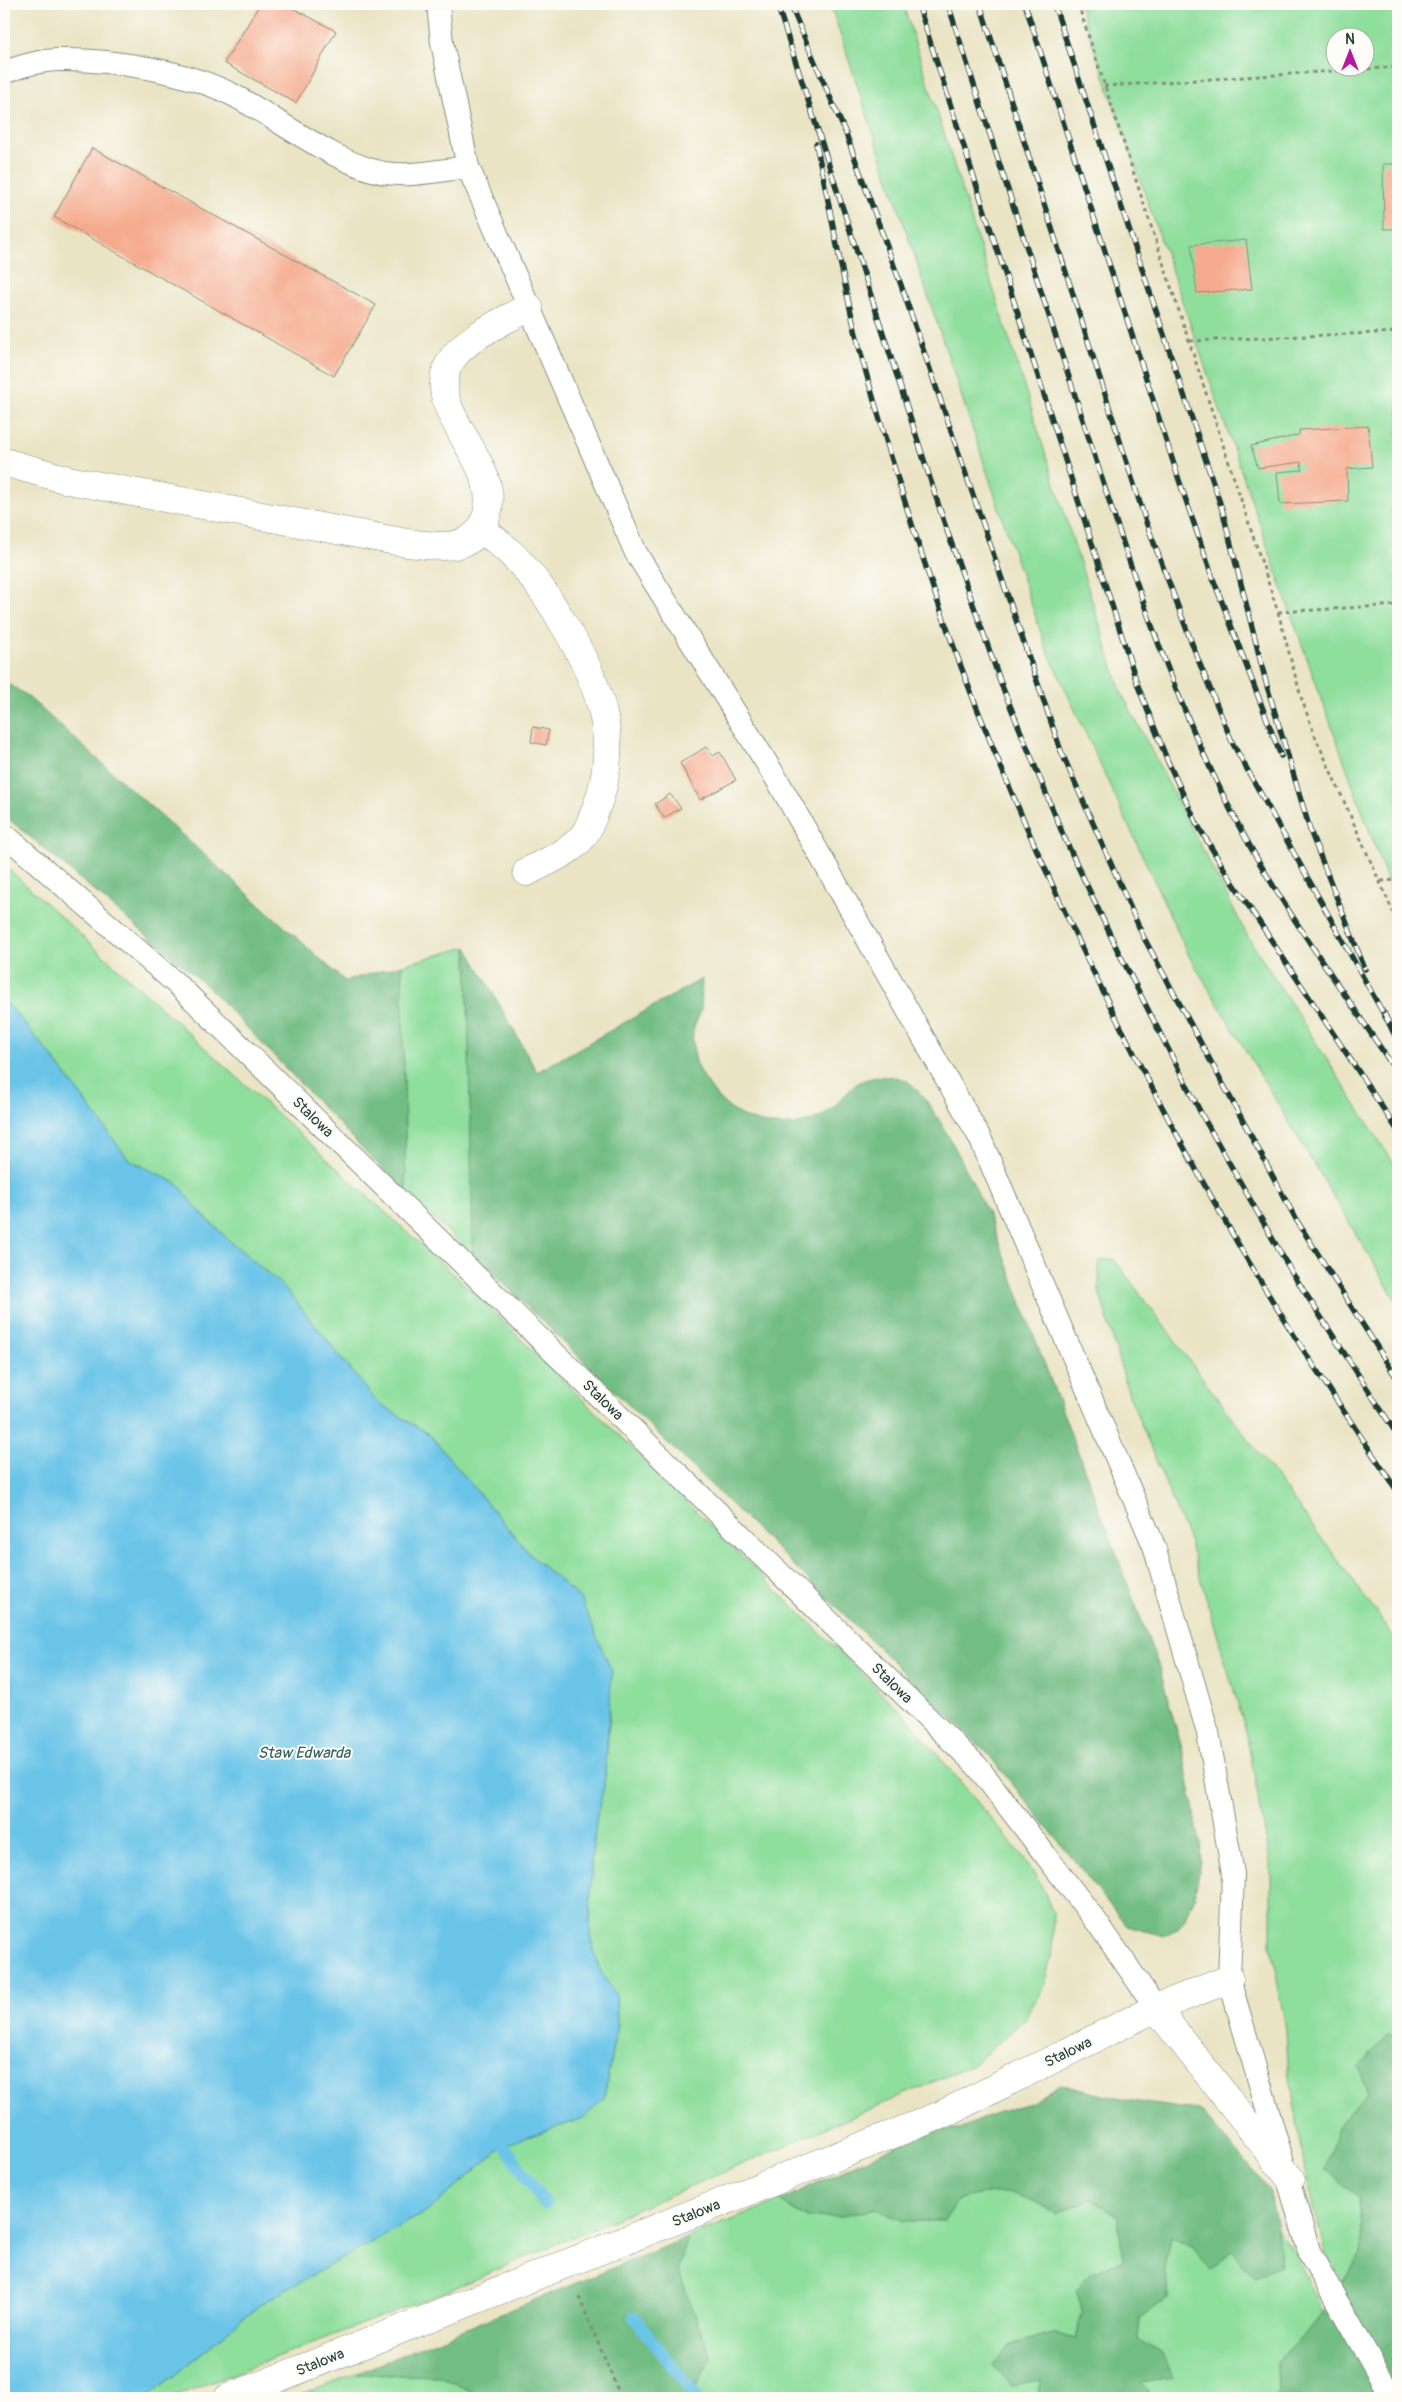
<svg xmlns="http://www.w3.org/2000/svg" width="1402" height="2402" font-family="Pangolin,sans-serif">
<style>
.green{fill:#8ede9c;stroke:#568e68;fill-rule:evenodd}
.forest{fill:#72bd84;stroke:#487d5c}
.water{fill:#6ac4e8;stroke:#44808e}
.lines{fill:none;stroke-linecap:round;stroke-linejoin:round}
.stream{stroke:#6ac4e8;stroke-width:12}
.building{fill:#f5aa8d}
.service-casing{stroke:#84907c;stroke-width:24}
.minor-casing{stroke:#84907c;stroke-width:29}
.path{stroke:#84907c;stroke-width:3;stroke-dasharray:4 4;stroke-linecap:butt}
.service{stroke:#fff;stroke-width:22}
.minor{stroke:#fff;stroke-width:28}
.rail-casing{stroke:#1f3d34;stroke-width:5.5}
.rail{stroke:#fdfcf7;stroke-width:4;stroke-dasharray:11;stroke-linecap:butt}
.labels{text-anchor:middle;stroke-width:4;stroke-linejoin:round;paint-order:stroke}
.street-label{font-size:15px;fill:#1f3d34;stroke:#fdfcf7}
.water-label{font-size:16px;font-style:italic;fill:#325f61;stroke:#fdfcf7}
</style>
<rect width="100%" height="100%" fill="#fdfcf7"/>
<filter id="ink" filterUnits="userSpaceOnUse"><feTurbulence type="fractalNoise" baseFrequency=".02" numOctaves="2"/><feDisplacementMap in="SourceGraphic" scale="10" xChannelSelector="R" yChannelSelector="G"/><feConvolveMatrix kernelMatrix="1 2 1 2 8 2 1 2 1" color-interpolation-filters="sRGB"/></filter>
<filter id="wash" filterUnits="userSpaceOnUse"><feTurbulence type="fractalNoise" baseFrequency=".0096" numOctaves="4" result="noise"/><feDisplacementMap in="SourceGraphic" scale="20" xChannelSelector="R" yChannelSelector="G"/><feGaussianBlur stdDeviation="1.12" result="paint"/><feColorMatrix in="noise" values="0 0 0 0 0 0 0 0 0 0 0 0 0 0 0 0 0 1.4 0 .05"/><feComposite in="paint" operator="in"/></filter>
<g filter="url(#wash)">
<rect width="100%" height="100%" fill="#eae4c5"/>
<path class="green" d="M830,4H903L1121,692L1248,937L1398,1170V1304L1189,956L1046,648Z
M1079,4H1398V910L1292,617ZM1334,38H1364V68H1334Z
M4,865L473,1292L909,1720L1027,1862L1044,1891L1053,1913L1052,1952L1044,1986L1024,2020L973,2065L445,2292L170,2398H141L149,2396L262,2303L429,2210L504,2145L583,2118L604,2098L617,2024L616,1997L598,1966L590,1936L591,1861L597,1814L604,1786L610,1712L580,1598L531,1556L430,1435L377,1402L285,1288L230,1241L200,1212L178,1184L128,1159L53,1058L4,1000Z
M467,947L473,1254L406,1194L402,965Z
M1114,1259L1375,1610L1398,1645V2037L1387,2035L1367,2092L1337,2127L1359,2196L1362,2253L1342,2283L1325,2251L1305,2171L1288,2065L1286,2031L1271,1946V1865L1246,1731L1189,1541L1129,1395L1099,1291V1261Z
M993,2191L1026,2196L1056,2214L1091,2199L1118,2216L1123,2261L1091,2273L1076,2338L1053,2333L1011,2345L1041,2380L1039,2398H693L691,2396L711,2359L678,2270L688,2237L779,2201L807,2218L842,2216L876,2209L904,2221H944L959,2199Z
M1277,2228L1297,2257L1322,2313L1302,2338L1277,2362V2398H1154L1140,2383L1172,2378L1138,2340L1140,2318L1168,2298L1165,2261L1170,2236L1193,2246L1210,2270L1233,2251L1280,2266Z
M355,2374L442,2376L482,2398H294Z"/>
<path class="forest" d="M4,681L26,695L345,981L402,965L406,1194L207,986L4,815Z
M467,947L537,1072L702,979C701,990 703,1003 700,1013C699,1018 695,1022 694,1027C691,1037 694,1054 697,1065C698,1071 704,1078 708,1084C731,1122 779,1136 820,1117C834,1110 843,1096 854,1086C865,1076 891,1074 905,1080C932,1093 973,1184 988,1214L1159,1667L1183,1752L1200,1843L1201,1862L1194,1899L1185,1920L1177,1929L1163,1936L1127,1926L988,1754L473,1254Z
M1387,2035L1398,2037V2398H1277V2362L1302,2338L1322,2313L1362,2253L1359,2197L1325,2169L1337,2127L1367,2092L1359,2067Z
M1061,2084C1107,2098 1152,2105 1200,2110L1270,2191L1277,2228L1280,2266L1255,2278L1233,2251L1210,2270L1193,2246L1170,2236L1165,2261L1168,2298L1140,2318L1138,2340L1163,2353L1173,2378L1141,2383L1154,2398H1039L1041,2380L1011,2385L993,2365L1011,2345L1053,2333L1076,2338L1083,2313L1076,2291L1091,2273L1123,2261L1118,2216L1091,2199L1056,2214C1015,2190 1005,2189 959,2199L944,2221H904L876,2209L842,2216L807,2218L779,2201L931,2129H959L993,2114L1033,2102Z
M688,2237L678,2270L711,2359L691,2396L693,2398H482L442,2376L355,2374Z"/>
<path class="water" d="M4,1000L53,1058L128,1159L178,1184L200,1212L230,1241L285,1288L377,1402L430,1435L531,1556L580,1598L612,1672L604,1786L597,1814L591,1861L590,1936L598,1966L616,1996L617,2024L604,2098L583,2118L504,2145L429,2210L262,2303L149,2396L141,2398H4Z"/>
<g class="lines">
<path class="stream" d="M504,2145L545,2204
M634,2317L697,2398"/>
</g>
<g id="blocks">
<path class="building" d="M260,4H285L336,31L296,103L224,63Z
M92,148L376,305L334,376L54,217Z
M1383,164H1398V229H1384Z
M1246,240L1252,289L1197,293L1191,245Z
M1368,426L1372,467L1347,469L1348,501L1280,504L1277,472L1302,470L1301,462L1258,468L1251,446L1299,435V430Z
M1394,503H1398V532H1395Z
M533,727L549,730L546,745L531,742Z
M706,747L713,756L720,752L736,780L700,800L680,763Z
M670,794L681,808L664,818L655,804Z"/>
</g>
</g>
<g filter="url(#ink)">
<use href="#blocks" fill-opacity="0" stroke="#84907c" stroke-width="1"/>
<g class="lines">
<defs>
<path id="service" d="M438,4L442,43L468,167L636,553L779,783L980,1138L1154,1546L1208,1733L1233,1874L1229,1979L1310,2254L1392,2398
M4,73C19,66 43,60 59,60C112,59 186,71 233,95C277,118 337,165 385,173C411,177 441,170 468,167
M4,834L179,986L977,1766L1099,1925L1156,2008"/>
<path id="minor" d="M4,462L68,480L407,543C432,546 469,553 483,525C512,467 422,415 449,364C464,337 503,322 529,307
M481,529C519,555 544,589 566,628C601,687 622,744 595,811C592,818 589,828 584,835C572,852 545,862 527,872
M1156,2008L1290,2178
M228,2398L941,2115L1156,2008L1229,1979"/>
</defs>
<use href="#service" class="service-casing"/>
<use href="#minor" class="minor-casing"/>
<path class="path" d="M1078,4L1278,612L1301,697L1315,736L1398,923
M1104,86L1398,67
M1190,341L1398,332
M1278,612L1398,605
M1381,881L1398,880
M579,2297L621,2398"/>
<use href="#service" class="service"/>
<use href="#minor" class="minor"/>
<defs>
<path id="rail" d="M777,4L945,525L1002,686L1064,837L1117,949L1203,1117L1291,1271L1398,1436
M790,4L846,134L901,285L1061,751L1143,936L1297,1221L1398,1380
M918,4L1138,686L1168,762L1197,824L1226,872L1398,1131
M948,4C992,142 1037,279 1082,417C1124,547 1165,679 1226,801C1274,898 1339,984 1398,1074
M980,4L1146,522L1199,662L1233,744L1387,1020
M1025,4L1178,477L1212,576L1281,756
M1054,4L1222,509L1267,686L1311,833L1365,969
M816,144C834,223 846,305 869,383C901,492 935,602 977,708C1050,892 1138,1071 1237,1242C1287,1328 1343,1410 1398,1492
M1384,1013L1398,1042"/>
</defs>
<use href="#rail" class="rail-casing"/>
<use href="#rail" class="rail"/>
</g>
</g>
<g class="labels">
<g class="street-label">
<text transform="translate(313 1117) rotate(44)" y="5">Stalowa</text>
<text transform="translate(603 1400) rotate(44)" y="5">Stalowa</text>
<text transform="translate(892 1683) rotate(44)" y="5">Stalowa</text>
<text transform="translate(1068 2052) rotate(-26)" y="5">Stalowa</text>
<text transform="translate(696 2213) rotate(-22)" y="5">Stalowa</text>
<text transform="translate(320 2362) rotate(-22)" y="5">Stalowa</text>
</g>
<g class="water-label">
<text x="304" y="1758">Staw Edwarda</text>
</g>
</g>
<rect width="1402" height="2402" fill="none" stroke="#fdfcf7" stroke-width="20"/>
<g transform="translate(1350 52)"><circle r="24" fill="#fdfcf7" stroke="#a4b0a9"/>
<path d="M0-4L9 19L0 12L-9 19Z" fill="#b5179e"/>
<text y="-8" font-size="14" font-weight="bold" text-anchor="middle" fill="#1f3d34">N</text>
</g>
</svg>
